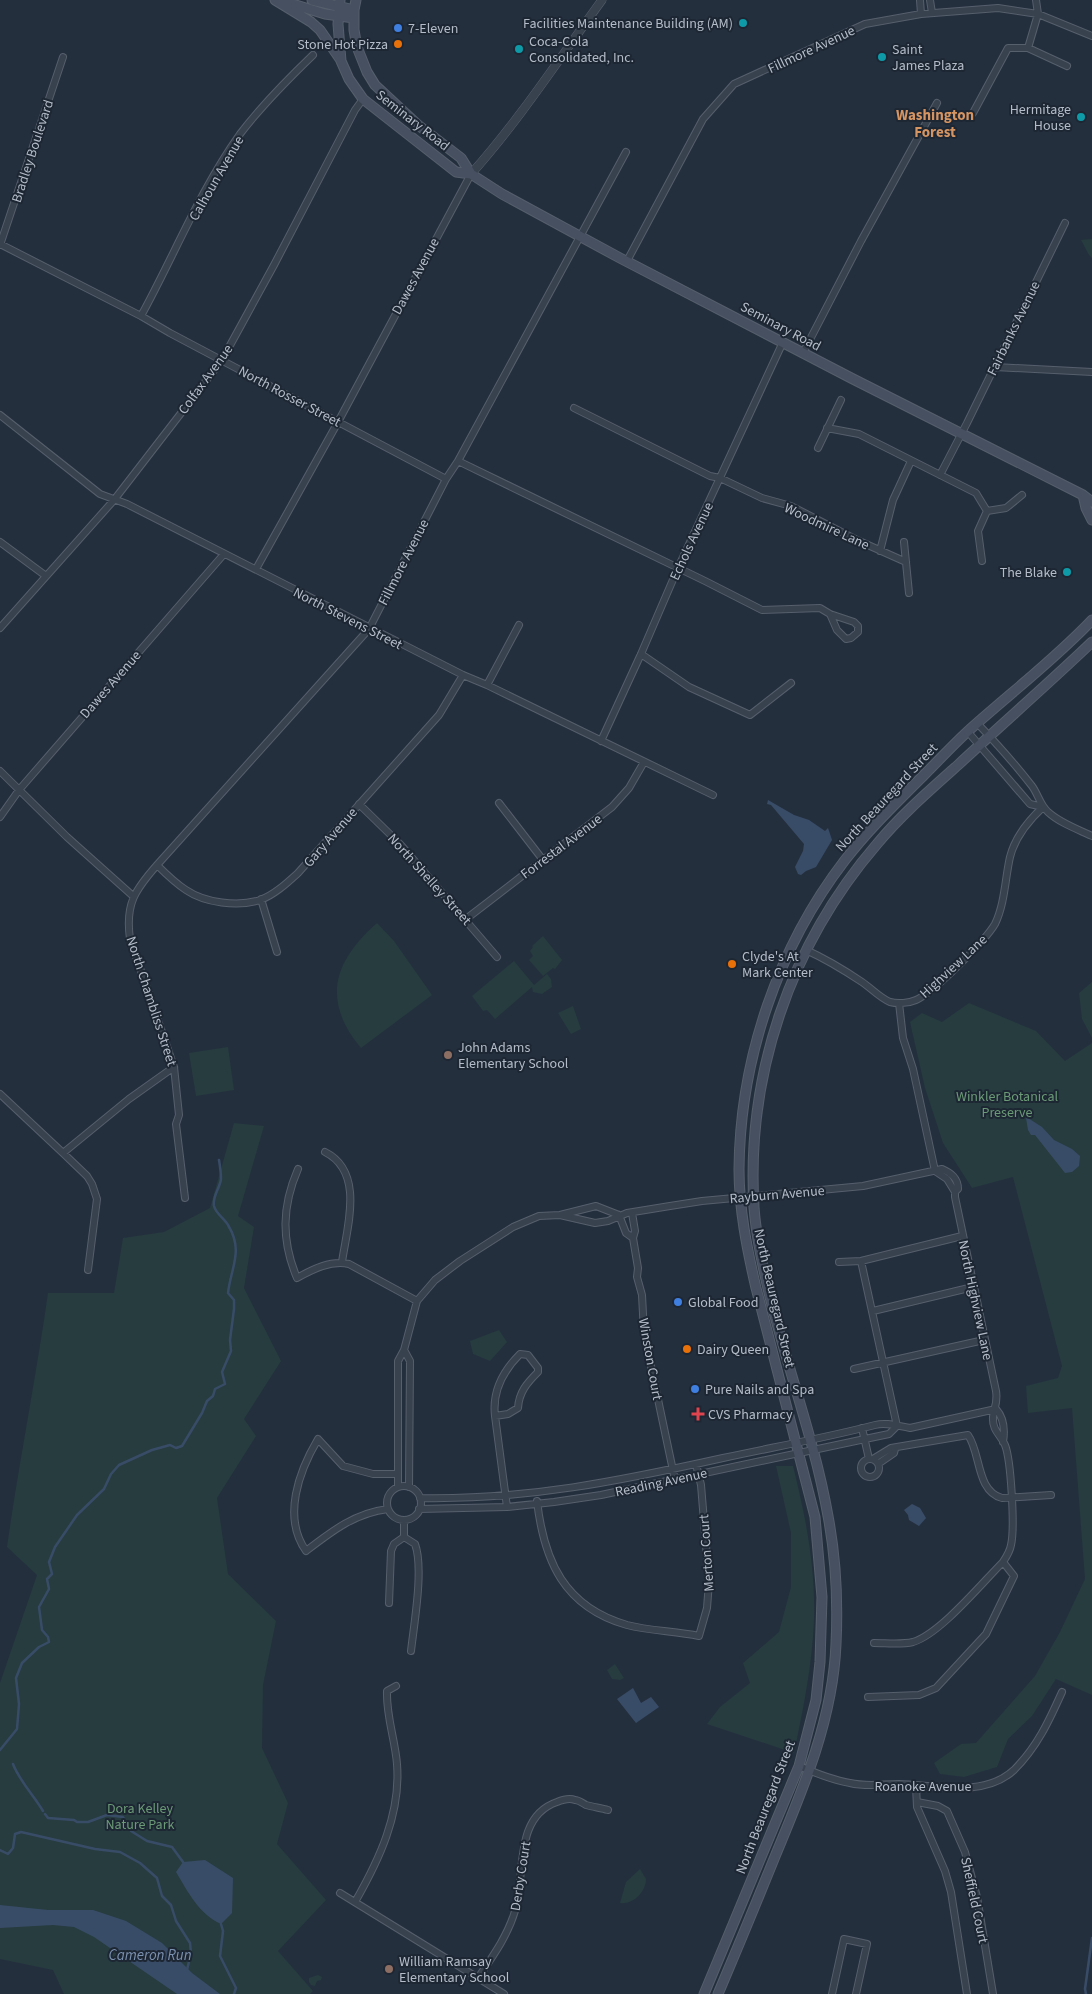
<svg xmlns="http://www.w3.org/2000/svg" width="1092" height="1994" font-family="'Source Sans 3',sans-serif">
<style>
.green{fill:#263c3f}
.water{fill:#394c67}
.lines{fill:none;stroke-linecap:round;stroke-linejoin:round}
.stream{stroke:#394c67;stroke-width:2.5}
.minor-casing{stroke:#565f6c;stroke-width:8}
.tertiary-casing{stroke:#565f6c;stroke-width:9}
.secondary-casing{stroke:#565f6c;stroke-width:11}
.minor{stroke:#38414e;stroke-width:6}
.tertiary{stroke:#38414e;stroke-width:8}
.secondary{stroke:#465061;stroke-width:9}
.culture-dot{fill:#0f9aa8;stroke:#1d2633;stroke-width:2}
.shop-dot{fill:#3f7fe0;stroke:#1d2633;stroke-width:2}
.food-dot{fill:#e8710a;stroke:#1d2633;stroke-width:2}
.education-dot{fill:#8d6e63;stroke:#1d2633;stroke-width:2}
.health-dot{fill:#e0444e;stroke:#1d2633;stroke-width:2}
.labels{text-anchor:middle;stroke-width:4;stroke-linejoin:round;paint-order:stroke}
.poi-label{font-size:14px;fill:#b4bcc9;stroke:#1d2633;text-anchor:start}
.street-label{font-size:14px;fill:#b4bcc9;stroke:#1d2633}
.park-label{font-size:14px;fill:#6b9a76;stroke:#1d2633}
.neighbourhood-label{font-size:15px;font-weight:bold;fill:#d59563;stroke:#1d2633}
.water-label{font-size:15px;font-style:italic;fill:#7c92b1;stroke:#1d2633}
</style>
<rect width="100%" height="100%" fill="#242f3e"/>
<path class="green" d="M1092,239V258L1089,255L1081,240Z
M377,923L394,941L432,995L361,1048C321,1000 334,961 377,923Z
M543,936L562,960L555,969L553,968L543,976L529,960L533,956L530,951L533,947L532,946Z
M514,961L534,985L547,974L551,979L552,987L542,994L533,992L532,987L495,1019L487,1010L483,1011L472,996Z
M1092,982V1038L1082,1019L1079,993Z
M969,1003L1036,1031L1065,1061L1092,1043V1695L1056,1679L1032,1716L1008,1739L997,1767L964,1777L940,1774L934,1763L961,1744L976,1743L1035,1676L1060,1632L1085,1579L1072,1408L1028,1413L1026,1386L1058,1378L1062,1366L1013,1177L972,1188L943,1143L925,1088L910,1022L922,1013L942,1022Z
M573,1006L581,1029L571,1034L558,1013Z
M228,1047L234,1090L196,1096L189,1053Z
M234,1123L264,1126L238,1216L254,1227L244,1288L281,1361L244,1419L256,1436L217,1498L228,1574L276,1621L263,1685L262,1748L288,1803L277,1844L326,1900L278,1951L313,1991L310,1994H64L53,1970L0,1959V1683L37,1575L7,1547C19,1462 36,1378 48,1293H114L123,1238L164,1232L210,1208Z
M499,1330L507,1342L490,1361L473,1354L470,1341Z
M776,1466H793C807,1522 818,1579 813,1637C810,1676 802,1715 794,1753L707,1724L720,1707L750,1683L743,1663L779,1632L791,1587V1533Z
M615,1664L624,1678L620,1680L612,1679L607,1670Z
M640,1869L646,1879C646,1892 633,1905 620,1903L626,1882Z
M318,1975L322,1977L321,1980L317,1981L315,1986L311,1985L309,1982V1978Z"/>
<path class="water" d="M768,800L794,815L809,820L825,831L828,828L832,840L816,867L806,871L801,875L798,874L795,867L803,851L804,844L771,805L767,804Z
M1026,1118H1028L1042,1127L1054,1140L1072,1149L1080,1156L1079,1166L1072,1172L1065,1173L1035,1135H1031L1028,1130Z
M912,1504L920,1508L926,1518L919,1526L909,1520L908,1515L904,1510Z
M633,1688L641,1703L651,1697L659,1707L636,1723L617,1699Z
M205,1860L233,1878L232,1913L221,1924C199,1914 188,1892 176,1872L183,1862Z
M0,1905L48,1910H93L126,1921L162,1943L192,1973L220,1994H177L94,1937L74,1927L53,1925L0,1928Z"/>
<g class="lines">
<path class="stream" d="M0,1750L17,1729L19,1704L16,1678L22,1663L39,1647L49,1642L48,1637L42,1630L39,1607L49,1589L47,1579L52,1574L49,1562L55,1547L77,1515L104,1489L111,1474L119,1465L152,1450L170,1445L176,1448L182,1446L202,1413L207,1401L213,1396L215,1389L225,1384L222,1372L231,1351L230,1340L234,1309V1300L228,1293C231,1267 244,1251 228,1225C224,1218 216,1214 214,1206C212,1197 220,1188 221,1179C221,1173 220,1166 219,1160
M13,1764C20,1782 33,1794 43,1811
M45,1814L48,1818L74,1820L77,1822H88L107,1815L123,1817L131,1831L147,1841L172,1847L183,1862
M0,1850L8,1854L13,1848L15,1834L21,1832L95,1849L120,1852L140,1863L157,1878L162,1896L171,1905L176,1921L190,1943L191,1953L187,1970
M221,1924L223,1931L220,1956L236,1988L234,1994
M1086,1994L1085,1989L1092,1938"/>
<defs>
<path id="minor" d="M920,0L921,14
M930,0L932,13
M1028,48L1038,14L1036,0
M973,113L1008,48H1028L1067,66
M0,244L141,316L170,333L446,479
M0,245L63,57
M627,261L703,119L734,84L865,24L921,14L998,8L1038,14L1092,36
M141,316C174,256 200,190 240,134C262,105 287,80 313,55
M803,353L861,241L937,103
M995,367L1092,372
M574,408L710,476L720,478L762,498L791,506L859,541L906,562
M0,415L100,494L127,504L463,675L487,685L713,795
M827,428L859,434L976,493L987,511
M818,448L841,400
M458,461L705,581L762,610L820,608L830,614L854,622L858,626V632L851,638L846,639L837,630L830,614
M940,475L967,423L1065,223
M0,542L46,576
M904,542L909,593
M880,551L893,500L911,461
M982,561L978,531L987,511L1006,508L1022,495
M256,569L338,422L471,174
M0,628L114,500L222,360L274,265L355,110L363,99
M641,654L689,687L750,715L791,683
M487,685L519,625
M978,724C997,744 1015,764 1032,786C1038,794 1040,805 1048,812C1060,823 1077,829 1092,836
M968,732L1030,804L1043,807
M601,741L641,654L678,568L783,342
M0,771L67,837L133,896
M499,803L543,860
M359,804L401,845L497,957
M0,817L19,790L224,554
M157,865C166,874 175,883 186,890C205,903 238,907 260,900C274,895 287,883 298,873L439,715L463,675
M261,899L277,952
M466,919L612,807L629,788L644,762
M806,950C826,959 844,970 862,982C871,988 880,998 890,1002C898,1004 909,1003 916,1000C934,992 985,941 995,924C1005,903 1005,879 1010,857C1015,837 1028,821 1043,807
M899,1003L903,1038L913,1069L935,1171
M0,1094L63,1153L87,1176L92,1184L97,1199L88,1270
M325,1152C365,1172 347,1227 342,1262
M63,1153L129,1099L174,1067
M298,1169C282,1206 281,1240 297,1278C313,1269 331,1260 349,1264L417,1301
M935,1171L947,1179L955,1192
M185,1198L176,1124L179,1115L174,1067L130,939C125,904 135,890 157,865L369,629L446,479L458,461L626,152
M632,1213L635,1231L633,1238L638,1268L637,1277L642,1295L644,1333L675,1480
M560,1215L595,1223L608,1221L627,1213L670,1206L702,1201L863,1186L942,1169C951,1173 958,1178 958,1189L955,1192V1197L996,1391C998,1403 994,1407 993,1417C992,1431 1001,1435 1005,1445C1011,1460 1015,1528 1011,1545C1010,1551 1007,1556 1003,1562C982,1583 940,1634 913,1642C901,1645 886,1643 874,1643
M619,1215L626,1233L633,1238
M861,1261L897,1426
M839,1262L861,1261L962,1236
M873,1311L973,1287
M404,1350L410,1361L409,1487
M520,1354L528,1355L538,1368V1372C527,1383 519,1392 518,1408L508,1414L495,1416C492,1391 503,1371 520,1354Z
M854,1369L984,1340
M996,1409C1004,1418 1005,1430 1003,1442
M495,1416L507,1507
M862,1428L869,1459
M873,1459L891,1448L968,1435C981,1453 976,1491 1002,1498L1051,1495
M861 1468a9 9 0 1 1 18 0a9 9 0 1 1-18 0Z
M878,1464L894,1453L895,1449
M387 1503a17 17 0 1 1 34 0a17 17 0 1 1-34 0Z
M398,1487V1361L404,1350L417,1301L435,1280L460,1261L513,1227L539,1216L560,1215L596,1206L619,1215
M420,1498C527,1500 619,1481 723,1458C774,1447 825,1438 875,1425C887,1422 897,1426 910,1428L996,1409
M537,1501C544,1561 564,1607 627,1625C650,1631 675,1631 699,1636L707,1608L709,1582L701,1485L696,1464
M388,1509C355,1513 332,1531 306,1551C282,1517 299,1471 318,1439L343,1466L373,1474H398
M419,1509L507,1507L554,1502L601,1495L865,1439L889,1434L897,1426
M404,1537L415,1544C424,1568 414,1624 411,1651
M389,1603L391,1551L394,1544L404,1537V1520
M868,1697L919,1695L936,1688L986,1634L1014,1576L1003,1562
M799,1766C815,1773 832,1780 850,1783C867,1787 882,1784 899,1784C935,1785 984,1798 1014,1770C1037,1747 1049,1721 1062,1692
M916,1786L917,1807L945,1871L951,1892L967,1994
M917,1802L938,1806L947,1811L965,1852L977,1897L993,1994
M340,1893L504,1994
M355,1902C379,1860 401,1814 397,1764C395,1739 386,1716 387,1691L396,1686
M478,1978C493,1956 508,1935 515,1911C526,1875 513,1817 557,1802C562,1800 570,1798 575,1800C579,1800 582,1803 586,1805C593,1807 601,1808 608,1810
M832,1994L844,1939L867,1944L856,1994"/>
<path id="tertiary" d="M471,174C520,119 559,59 602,0"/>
<path id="secondary" d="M275,0L311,22L320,30L340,59
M312,0L354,10
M340,0L338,24L341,61L349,79L363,99L456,172L471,174
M356,0L354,10V30L357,47L367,72L375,85L418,125L461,158L471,174L502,194L620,258L853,379L1083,495L1092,502
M286,2L325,14L354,18
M1083,495L1086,508L1092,520
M704,1994L799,1766L816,1700L820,1662L822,1597L815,1517L756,1288C747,1249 739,1209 739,1169C740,1059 778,947 845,860C869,829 897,802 924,775C938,761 952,746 967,732C1008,695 1054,660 1092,620
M718,1994C738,1947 757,1901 776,1854C804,1787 833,1718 836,1644C838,1602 836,1558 828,1516C815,1442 788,1370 770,1297C763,1268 756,1237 754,1207C746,1075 790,945 877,844C901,815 930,790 958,765C1002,724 1048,684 1092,642"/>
</defs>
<use href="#minor" class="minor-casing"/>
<use href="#tertiary" class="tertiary-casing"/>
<use href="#secondary" class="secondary-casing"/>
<use href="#minor" class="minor"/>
<use href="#tertiary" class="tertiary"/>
<use href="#secondary" class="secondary"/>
</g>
<g class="culture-dot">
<circle cx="743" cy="23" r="5"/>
<circle cx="519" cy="49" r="5"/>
<circle cx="882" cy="57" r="5"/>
<circle cx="1081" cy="117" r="5"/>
<circle cx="1067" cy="572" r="5"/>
</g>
<g class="shop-dot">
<circle cx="398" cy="28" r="5"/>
<circle cx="678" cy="1302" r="5"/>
<circle cx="695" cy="1389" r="5"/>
</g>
<g class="food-dot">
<circle cx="398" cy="44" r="5"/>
<circle cx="732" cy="964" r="5"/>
<circle cx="687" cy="1349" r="5"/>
</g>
<g class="education-dot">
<circle cx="448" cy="1055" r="5"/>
<circle cx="389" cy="1969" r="5"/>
</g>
<path class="health-dot" d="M695.5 1406.5h5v5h5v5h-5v5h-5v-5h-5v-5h5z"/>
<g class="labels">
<g class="poi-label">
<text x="733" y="28" text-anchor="end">Facilities Maintenance Building (AM)</text>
<text x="408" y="33">7-Eleven</text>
<text x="529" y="46">Coca-Cola<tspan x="529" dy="16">Consolidated, Inc.</tspan></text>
<text x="388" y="49" text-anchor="end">Stone Hot Pizza</text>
<text x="892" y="54">Saint<tspan x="892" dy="16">James Plaza</tspan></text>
<text x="1071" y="114" text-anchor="end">Hermitage<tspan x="1071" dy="16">House</tspan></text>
<text x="1057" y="577" text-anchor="end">The Blake</text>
<text x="742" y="961">Clyde's At<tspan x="742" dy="16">Mark Center</tspan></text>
<text x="458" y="1052">John Adams<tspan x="458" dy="16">Elementary School</tspan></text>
<text x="688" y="1307">Global Food</text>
<text x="697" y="1354">Dairy Queen</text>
<text x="705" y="1394">Pure Nails and Spa</text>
<text x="708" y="1419">CVS Pharmacy</text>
<text x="399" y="1966">William Ramsay<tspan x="399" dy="16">Elementary School</tspan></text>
</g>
<g class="street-label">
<text transform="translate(811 49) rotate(-25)" y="5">Fillmore Avenue</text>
<text transform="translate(413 120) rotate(38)" y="5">Seminary Road</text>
<text transform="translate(32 151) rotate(-72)" y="5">Bradley Boulevard</text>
<text transform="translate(216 178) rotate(-60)" y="5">Calhoun Avenue</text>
<text transform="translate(415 276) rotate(-62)" y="5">Dawes Avenue</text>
<text transform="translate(781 326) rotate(28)" y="5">Seminary Road</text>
<text transform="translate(1013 328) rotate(-64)" y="5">Fairbanks Avenue</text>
<text transform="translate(205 379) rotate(-54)" y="5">Colfax Avenue</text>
<text transform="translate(290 396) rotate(28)" y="5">North Rosser Street</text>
<text transform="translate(827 526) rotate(25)" y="5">Woodmire Lane</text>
<text transform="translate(691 541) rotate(-65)" y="5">Echols Avenue</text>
<text transform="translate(403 562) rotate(-63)" y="5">Fillmore Avenue</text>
<text transform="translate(348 618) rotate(27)" y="5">North Stevens Street</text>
<text transform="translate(110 684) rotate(-49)" y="5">Dawes Avenue</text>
<text transform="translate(886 797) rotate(-47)" y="5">North Beauregard Street</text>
<text transform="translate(330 837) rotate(-49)" y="5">Gary Avenue</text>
<text transform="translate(561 846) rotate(-37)" y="5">Forrestal Avenue</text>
<text transform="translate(430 879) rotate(48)" y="5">North Shelley Street</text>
<text transform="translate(953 966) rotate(-43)" y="5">Highview Lane</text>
<text transform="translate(152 1001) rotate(72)" y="5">North Chambliss Street</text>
<text transform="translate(777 1194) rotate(-5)" y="5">Rayburn Avenue</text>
<text transform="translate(775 1298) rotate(77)" y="5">North Beauregard Street</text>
<text transform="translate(976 1300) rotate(78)" y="5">North Highview Lane</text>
<text transform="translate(651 1359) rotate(80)" y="5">Winston Court</text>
<text transform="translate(661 1482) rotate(-12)" y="5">Reading Avenue</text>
<text transform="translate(706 1553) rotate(-94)" y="5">Merton Court</text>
<text x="923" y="1791">Roanoke Avenue</text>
<text transform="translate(765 1807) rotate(-69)" y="5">North Beauregard Street</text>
<text transform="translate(520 1876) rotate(-81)" y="5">Derby Court</text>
<text transform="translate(975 1900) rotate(78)" y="5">Sheffield Court</text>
</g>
<g class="park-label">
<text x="1007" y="1101">Winkler Botanical<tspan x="1007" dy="16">Preserve</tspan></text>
<text x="140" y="1813">Dora Kelley<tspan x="140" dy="16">Nature Park</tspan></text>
</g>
<g class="neighbourhood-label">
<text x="935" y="120">Washington<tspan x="935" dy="17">Forest</tspan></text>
</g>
<g class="water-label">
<text x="150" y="1960">Cameron Run</text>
</g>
</g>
</svg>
